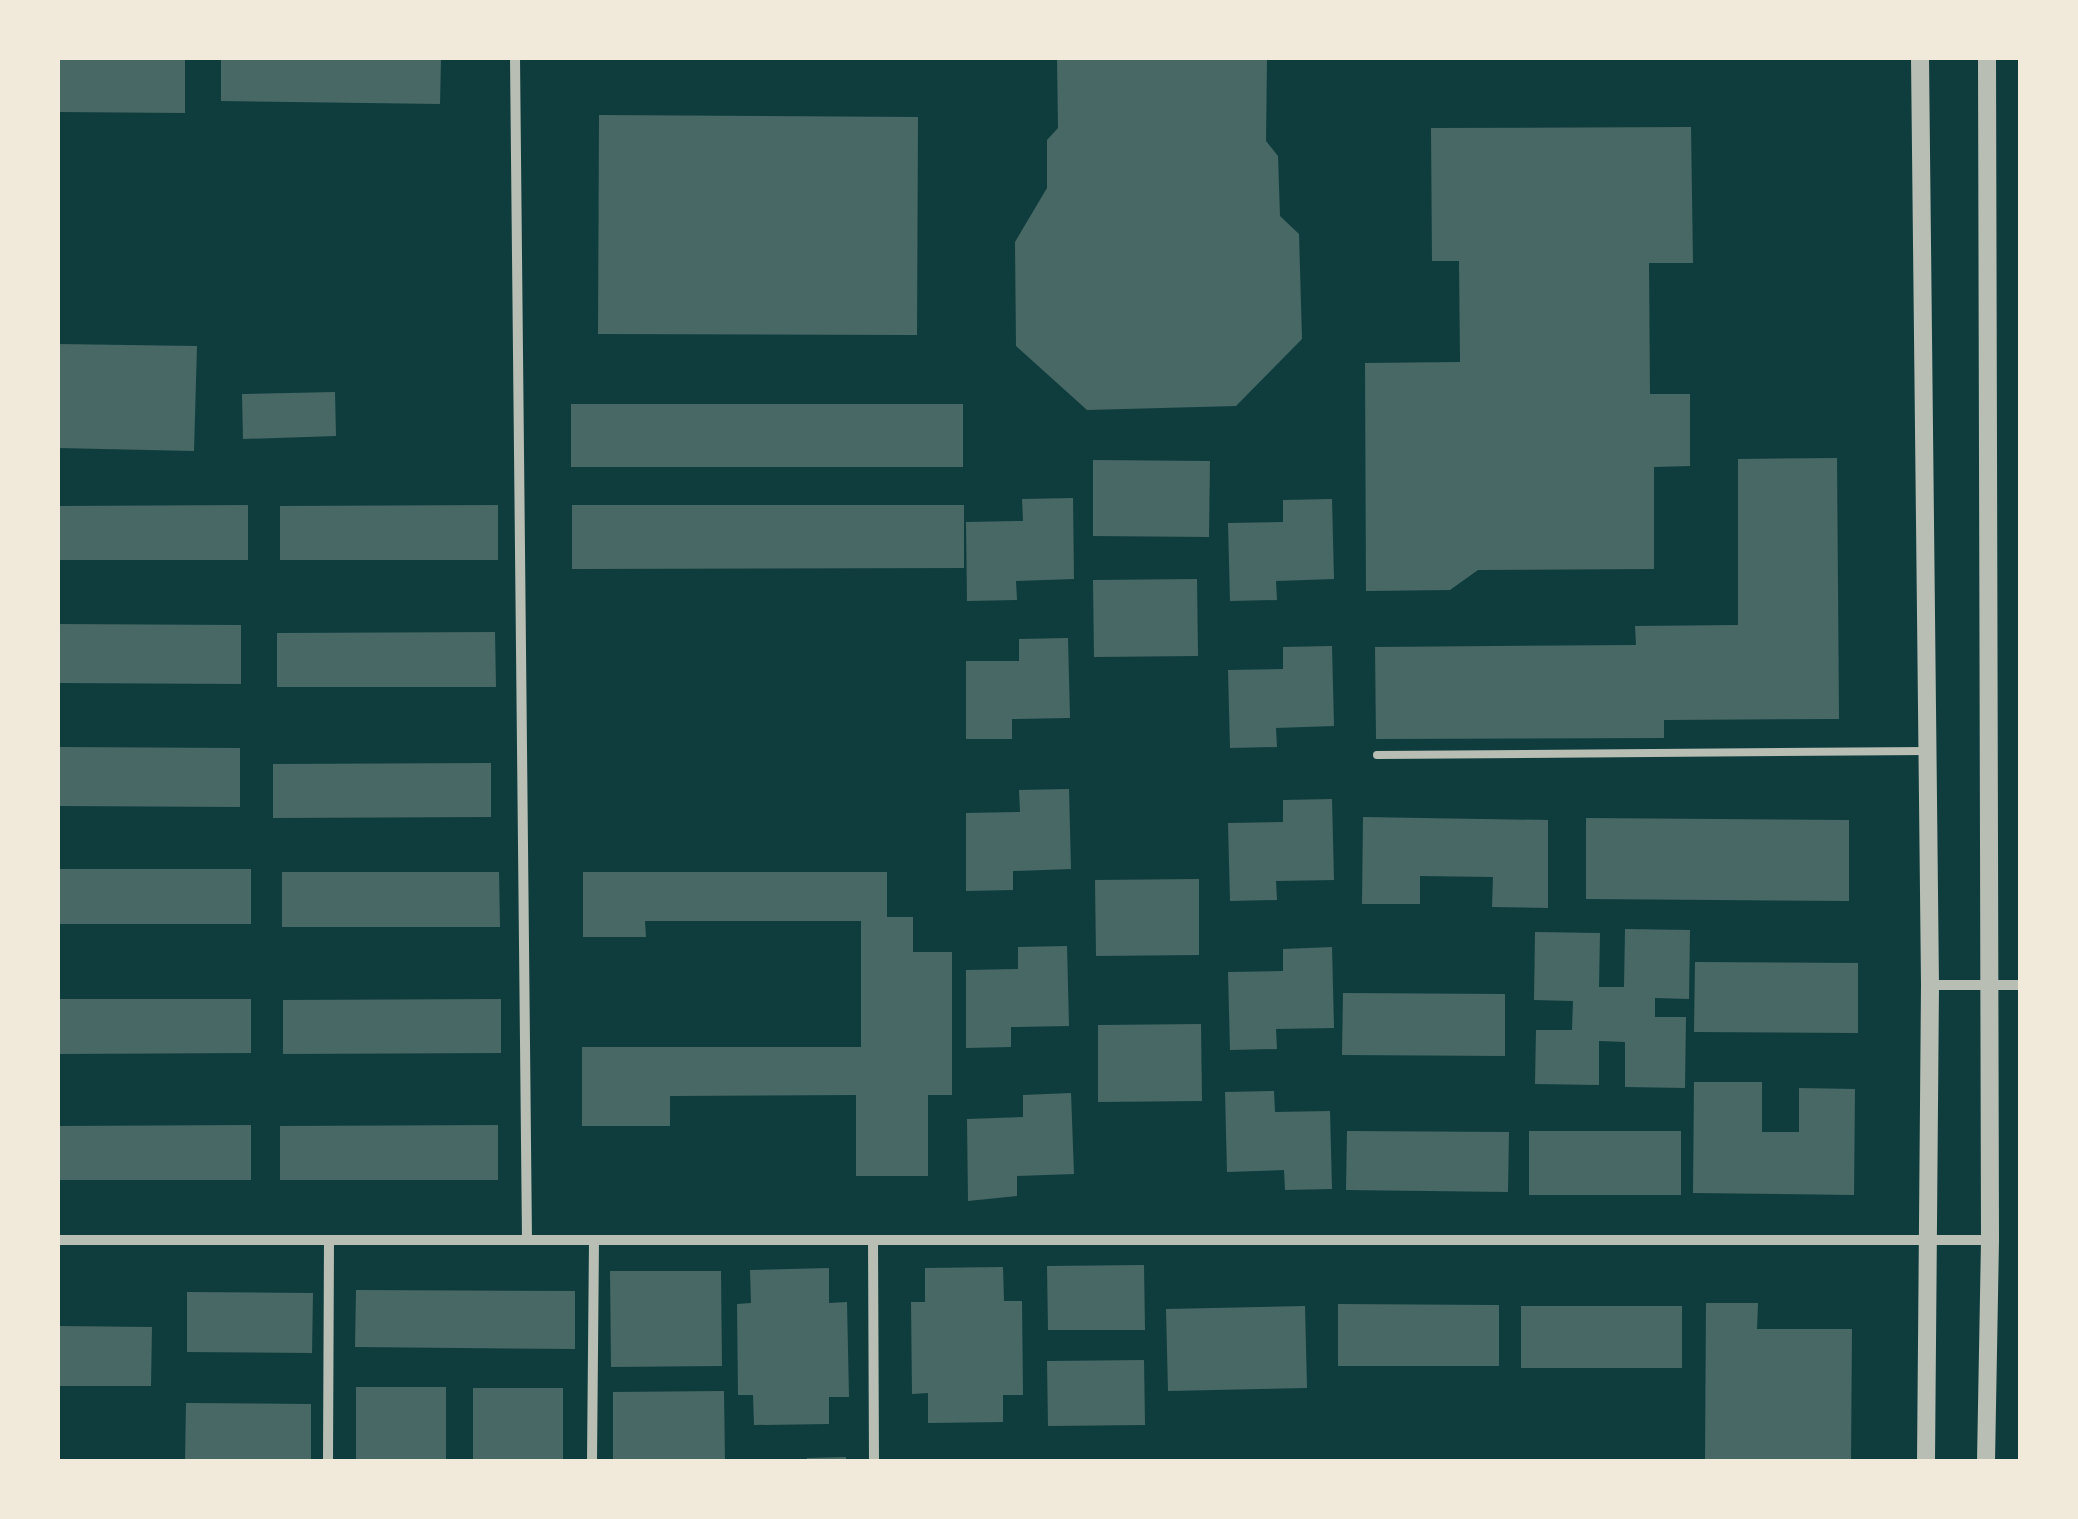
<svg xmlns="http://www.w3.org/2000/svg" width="2078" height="1519" font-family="Arial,sans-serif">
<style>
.building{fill:#486865}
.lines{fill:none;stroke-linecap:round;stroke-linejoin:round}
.service{stroke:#b8beb3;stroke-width:8}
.minor{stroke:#b8beb3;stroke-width:10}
.tertiary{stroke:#b8beb3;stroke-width:18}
</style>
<rect width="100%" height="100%" fill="#0f3d3e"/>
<path class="building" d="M58,58H185V113L58,112Z
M221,58H441L440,104L221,101Z
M1057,58H1267L1266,141L1278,156L1280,216L1299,234L1302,339L1236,406L1087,410L1016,346L1015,242L1047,188V140L1058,128Z
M599,115L918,117L917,335L598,334Z
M1691,127L1693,263H1649L1650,394H1690V466L1654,467V569L1478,570L1450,590L1366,591L1365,363L1460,362L1459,261H1432L1431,128Z
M58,344L197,346L194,451L58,448Z
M335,392L336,436L243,439L242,394Z
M571,404H963V467H571Z
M1837,458L1839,719L1664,720V738L1376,739L1375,647L1636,645L1635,626L1738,625V459Z
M1093,460L1210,461L1209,537L1093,536Z
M1073,498L1074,579L1016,581L1017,600L967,601L966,522L1023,521L1022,499Z
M1332,499L1334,579L1276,581L1277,600L1230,601L1228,523L1283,522V500Z
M248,505V560H58V506Z
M498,505V560H280V506Z
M572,505H964V568L572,569Z
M1197,579L1198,656L1094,657L1093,580Z
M58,624L241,625V684L58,683Z
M495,632L496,687H277V633Z
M1068,638L1070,718L1012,719V739H966V661H1019V639Z
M1332,646L1334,726L1276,728L1277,747L1230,748L1228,670L1283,669V647Z
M58,747L240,748V807L58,806Z
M491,763V817L273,818V764Z
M1069,789L1071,869L1013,871V890L966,891V813L1020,812L1019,790Z
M1332,799L1334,880L1276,881L1277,900L1230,901L1228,823L1283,822V800Z
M1363,817L1548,820V908L1492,907L1493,877L1420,876V904H1362Z
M1586,818L1849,820V901L1586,899Z
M58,869H251V924H58Z
M282,872H499L500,927H282Z
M583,872H887V917H913V952H952V1095H928V1176H856V1095L670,1096V1126H582V1047H861V921H645L646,937H583Z
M1199,879V955L1096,956L1095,880Z
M1625,929L1690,930L1689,999L1655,998V1017H1686L1685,1088L1625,1087V1042L1599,1041V1085L1535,1084L1536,1030H1572L1573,1001L1534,1000L1535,932L1600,933L1599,987H1624Z
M1067,946L1069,1026L1011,1027V1047L966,1048V970L1018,969V947Z
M1332,947L1334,1028L1276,1029L1277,1049L1230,1050L1228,972L1283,971V949Z
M1695,962L1858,963V1033L1694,1032Z
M1343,993L1505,994V1056L1342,1055Z
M58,999H251V1053L58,1054Z
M501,999V1053L283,1054V1000Z
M1201,1024L1202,1101L1098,1102V1025Z
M1694,1082H1762V1132H1799V1088L1855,1089L1854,1195L1693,1193Z
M1274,1091L1275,1112L1330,1111L1332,1189L1285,1190L1284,1170L1227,1172L1225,1092Z
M1071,1093L1074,1174L1017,1176V1196L968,1201L967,1119L1023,1117V1095Z
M251,1125V1180H58V1126Z
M498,1125V1180H280V1126Z
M1347,1131L1509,1132L1508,1192L1346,1190Z
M1529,1131H1681V1195H1529Z
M1144,1265L1145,1330H1048L1047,1266Z
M1003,1267L1004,1301H1022L1023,1395H1003V1422L928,1423V1393L912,1394L911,1302H925V1268Z
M829,1268V1303L847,1302L849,1397H829V1424L754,1425L753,1395H738L737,1304L751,1303L750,1270Z
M610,1271H721L722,1366L611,1367Z
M356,1290L575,1291V1349L355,1347Z
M187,1292L313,1293L312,1353L187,1352Z
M1706,1303H1758L1757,1329H1852L1851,1462H1705Z
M1338,1304L1499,1305V1366H1338Z
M1305,1306L1307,1388L1168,1391L1166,1309Z
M1521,1306H1682V1368H1521Z
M58,1326L152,1327L151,1386H58Z
M1144,1360L1145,1425L1048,1426L1047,1361Z
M356,1387H446V1462H356Z
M473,1388H563V1462H473Z
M724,1391L725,1462H613V1392Z
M186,1403L311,1404V1462H185Z
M846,1457V1462H807V1458Z"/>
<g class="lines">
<path class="service" d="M1377,755L1927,751"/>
<path class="minor" d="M515,58L527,1240
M1930,985H2020
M58,1240H1990
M873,1240L874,1462
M328,1462L329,1240
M592,1462L594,1240"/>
<path class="tertiary" d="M1920,58L1930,985L1926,1462
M1986,1462L1990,1240L1987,58"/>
</g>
<rect width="2078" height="1519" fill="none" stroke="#f1e9da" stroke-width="120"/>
</svg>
